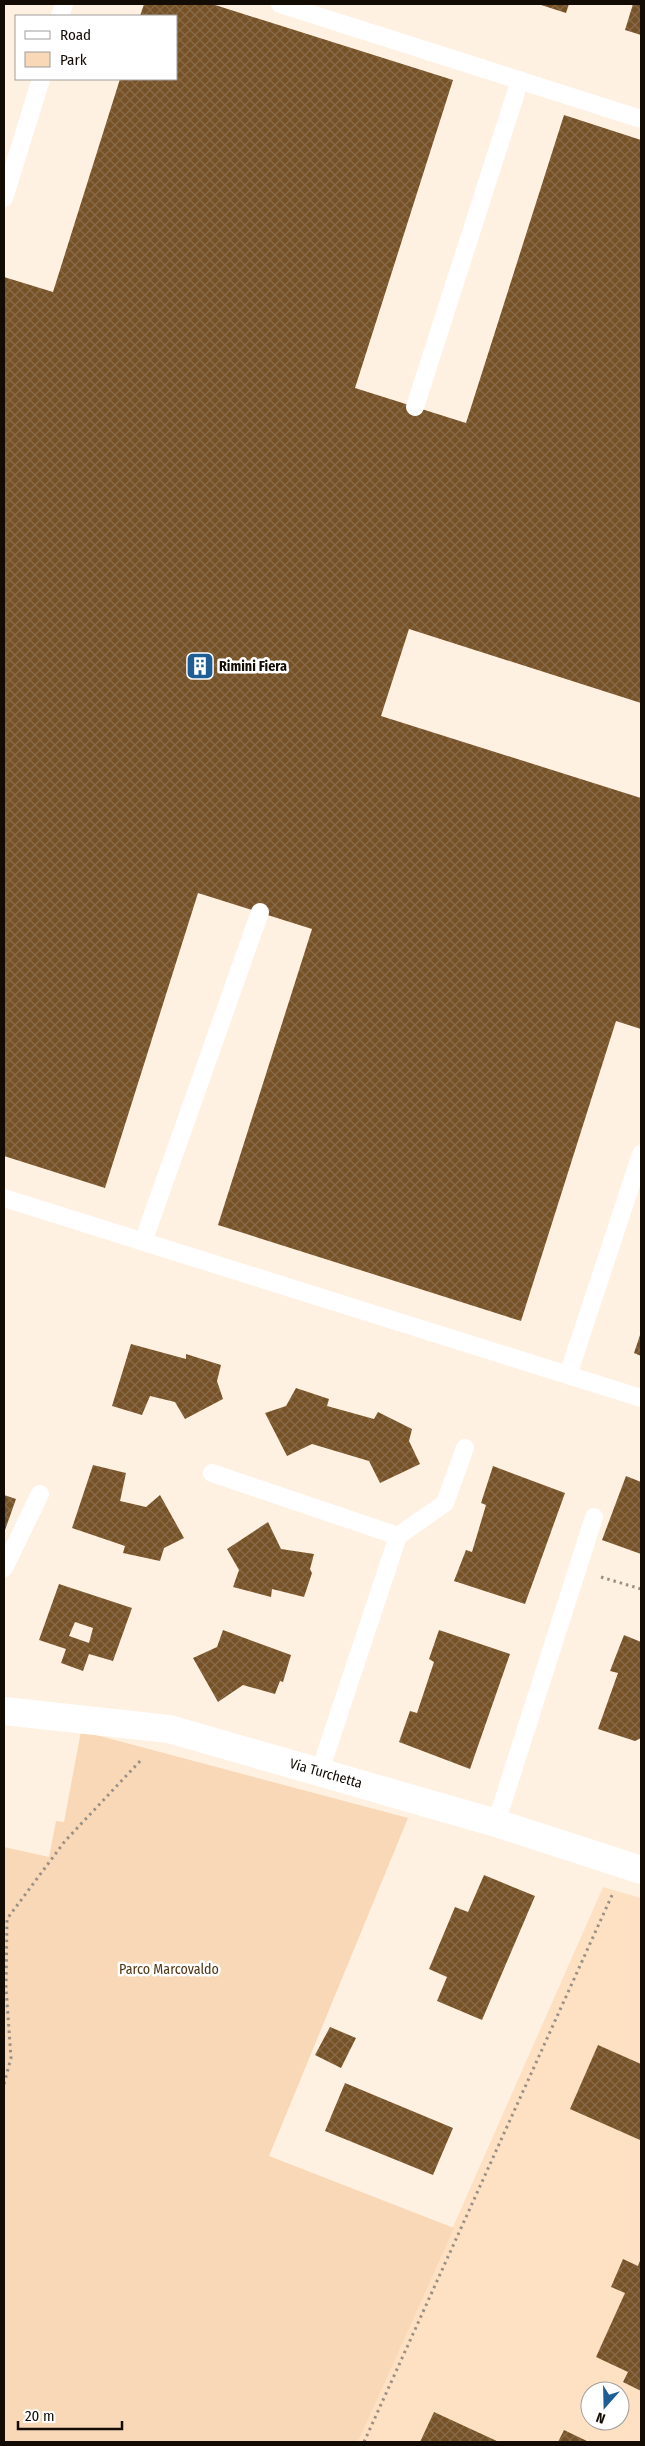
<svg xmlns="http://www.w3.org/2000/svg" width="645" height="2446" font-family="'Fira Sans Condensed',sans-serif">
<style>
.built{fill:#fee1c3;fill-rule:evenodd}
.green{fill:#f8d8b6}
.building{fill:url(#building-cross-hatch);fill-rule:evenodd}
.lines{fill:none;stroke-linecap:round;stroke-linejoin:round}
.path{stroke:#9b9085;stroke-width:3;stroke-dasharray:2.5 4;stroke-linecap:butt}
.lane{stroke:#fff;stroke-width:18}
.street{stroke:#fff;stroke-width:28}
.labels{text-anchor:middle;stroke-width:5;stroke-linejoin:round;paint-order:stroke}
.poi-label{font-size:14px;font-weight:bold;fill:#130c05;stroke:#fff;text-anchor:start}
.street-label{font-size:14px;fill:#130c05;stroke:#fff}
.park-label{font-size:14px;fill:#513511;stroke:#fff}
</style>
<defs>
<pattern id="building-cross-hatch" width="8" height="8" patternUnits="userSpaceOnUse" patternTransform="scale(1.25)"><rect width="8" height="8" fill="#775226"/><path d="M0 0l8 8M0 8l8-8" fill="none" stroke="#876b4a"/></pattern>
</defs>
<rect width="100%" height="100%" fill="#fff1e2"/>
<path class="built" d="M603,1887L641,1898V2442H358ZM590,2391H620V2421H590Z"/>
<path class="green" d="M81,1731L408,1818L269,2156L454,2228L358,2442H4V1847L49,1857L56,1821L64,1822Z"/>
<path class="building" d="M144,4H212L453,80L355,388L466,423L564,115L641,140V703L409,629L381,716L641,798V1029L616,1021L521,1321L218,1225L312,929L198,893L105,1188L4,1156V277L53,292L120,79H176V16H140Z
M538,4H569L566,13Z
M633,4H641V35L625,30Z
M641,1332V1356L634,1353Z
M131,1344L186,1359V1354L221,1365L217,1381L223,1399L185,1419L175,1402L150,1396L142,1415L112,1406Z
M296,1388L329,1399L327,1406L374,1419L378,1412L412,1429L409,1441L420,1464L380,1483L369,1461L312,1444L287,1456L265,1413L286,1406Z
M93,1465L126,1473L120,1501L146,1507L160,1495L184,1538L164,1548L160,1561L123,1553L125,1546L72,1528Z
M493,1466L565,1493L525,1604L454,1581L466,1550L472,1552L486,1505L481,1503Z
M626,1476L641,1482V1554L602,1540Z
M4,1495L16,1499L4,1533Z
M268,1522L281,1549L314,1554L310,1569L312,1573L304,1597L272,1589L271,1597L233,1587L239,1570L227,1549Z
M59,1584L132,1608L113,1661L89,1654L83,1671L61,1663L66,1649L39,1640ZM75,1622L93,1628L89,1643L69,1636Z
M223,1630L291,1655L283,1682L280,1681L275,1694L243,1685L218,1702L193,1658L217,1647Z
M439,1630L510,1654L470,1769L399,1742L410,1711L417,1713L434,1662L429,1659Z
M624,1635L641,1642V1738L635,1741L598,1729L618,1673L610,1671Z
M484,1875L535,1896L482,2020L437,2001L447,1977L429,1969L455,1907L468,1912Z
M330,2027L356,2038L341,2068L315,2055Z
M598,2045L641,2064L640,2140L570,2109Z
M345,2083L453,2128L433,2175L325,2131Z
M641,2258V2391L623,2382L628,2372L596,2357L625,2293L611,2287L623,2259L638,2266Z
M434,2412L499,2442H420Z
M564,2430L589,2442H558Z"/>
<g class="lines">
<path class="path" d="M601,1577L641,1589
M4,2084L11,2058L6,1988L7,1919L65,1841L142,1759
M364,2442L613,1893"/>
<path class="lane" d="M280,4L641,119
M60,16L64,4
M4,198L41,79
M415,407L520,80
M4,1198L641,1398
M143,1242L260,912
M568,1375L641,1154
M212,1473L398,1536
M4,1568L40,1494
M320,1771L398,1536L445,1503L465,1448
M496,1823L594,1517"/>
<path class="street" d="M4,1711L169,1729L496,1823L641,1870"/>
</g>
<defs>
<symbol id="building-square" viewBox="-11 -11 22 22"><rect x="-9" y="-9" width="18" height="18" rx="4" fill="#1f5e94" stroke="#fff"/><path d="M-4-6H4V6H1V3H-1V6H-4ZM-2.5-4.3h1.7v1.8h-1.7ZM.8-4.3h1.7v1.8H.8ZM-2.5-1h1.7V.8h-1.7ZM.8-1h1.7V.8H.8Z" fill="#fff"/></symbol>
</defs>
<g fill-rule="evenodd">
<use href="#building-square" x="184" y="650" width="32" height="32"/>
</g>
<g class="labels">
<g class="poi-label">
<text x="219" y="671">Rimini Fiera</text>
</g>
<g class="street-label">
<text transform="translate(326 1773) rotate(16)" y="5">Via Turchetta</text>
</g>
<g class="park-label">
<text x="169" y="1974">Parco Marcovaldo</text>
</g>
</g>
<rect width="645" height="2446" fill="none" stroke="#130c05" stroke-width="10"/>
<rect x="15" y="15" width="162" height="65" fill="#ffffff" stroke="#a19e9b"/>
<rect x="25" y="31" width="25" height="8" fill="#ffffff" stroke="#a19e9b"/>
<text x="60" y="40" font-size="15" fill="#130c05">Road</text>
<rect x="25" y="52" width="25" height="15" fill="#f8d8b6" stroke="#a19e9b"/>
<text x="60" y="65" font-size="15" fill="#130c05">Park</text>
<g transform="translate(605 2406) rotate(200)"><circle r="24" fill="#ffffff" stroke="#a19e9b"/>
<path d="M0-4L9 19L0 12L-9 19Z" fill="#1f5e94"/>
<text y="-8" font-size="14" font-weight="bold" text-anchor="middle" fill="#130c05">N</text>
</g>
<path d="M18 2421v8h104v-8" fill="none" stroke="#130c05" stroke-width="2.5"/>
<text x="25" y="2421" font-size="15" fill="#130c05" stroke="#ffffff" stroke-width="4" paint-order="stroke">20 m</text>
</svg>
